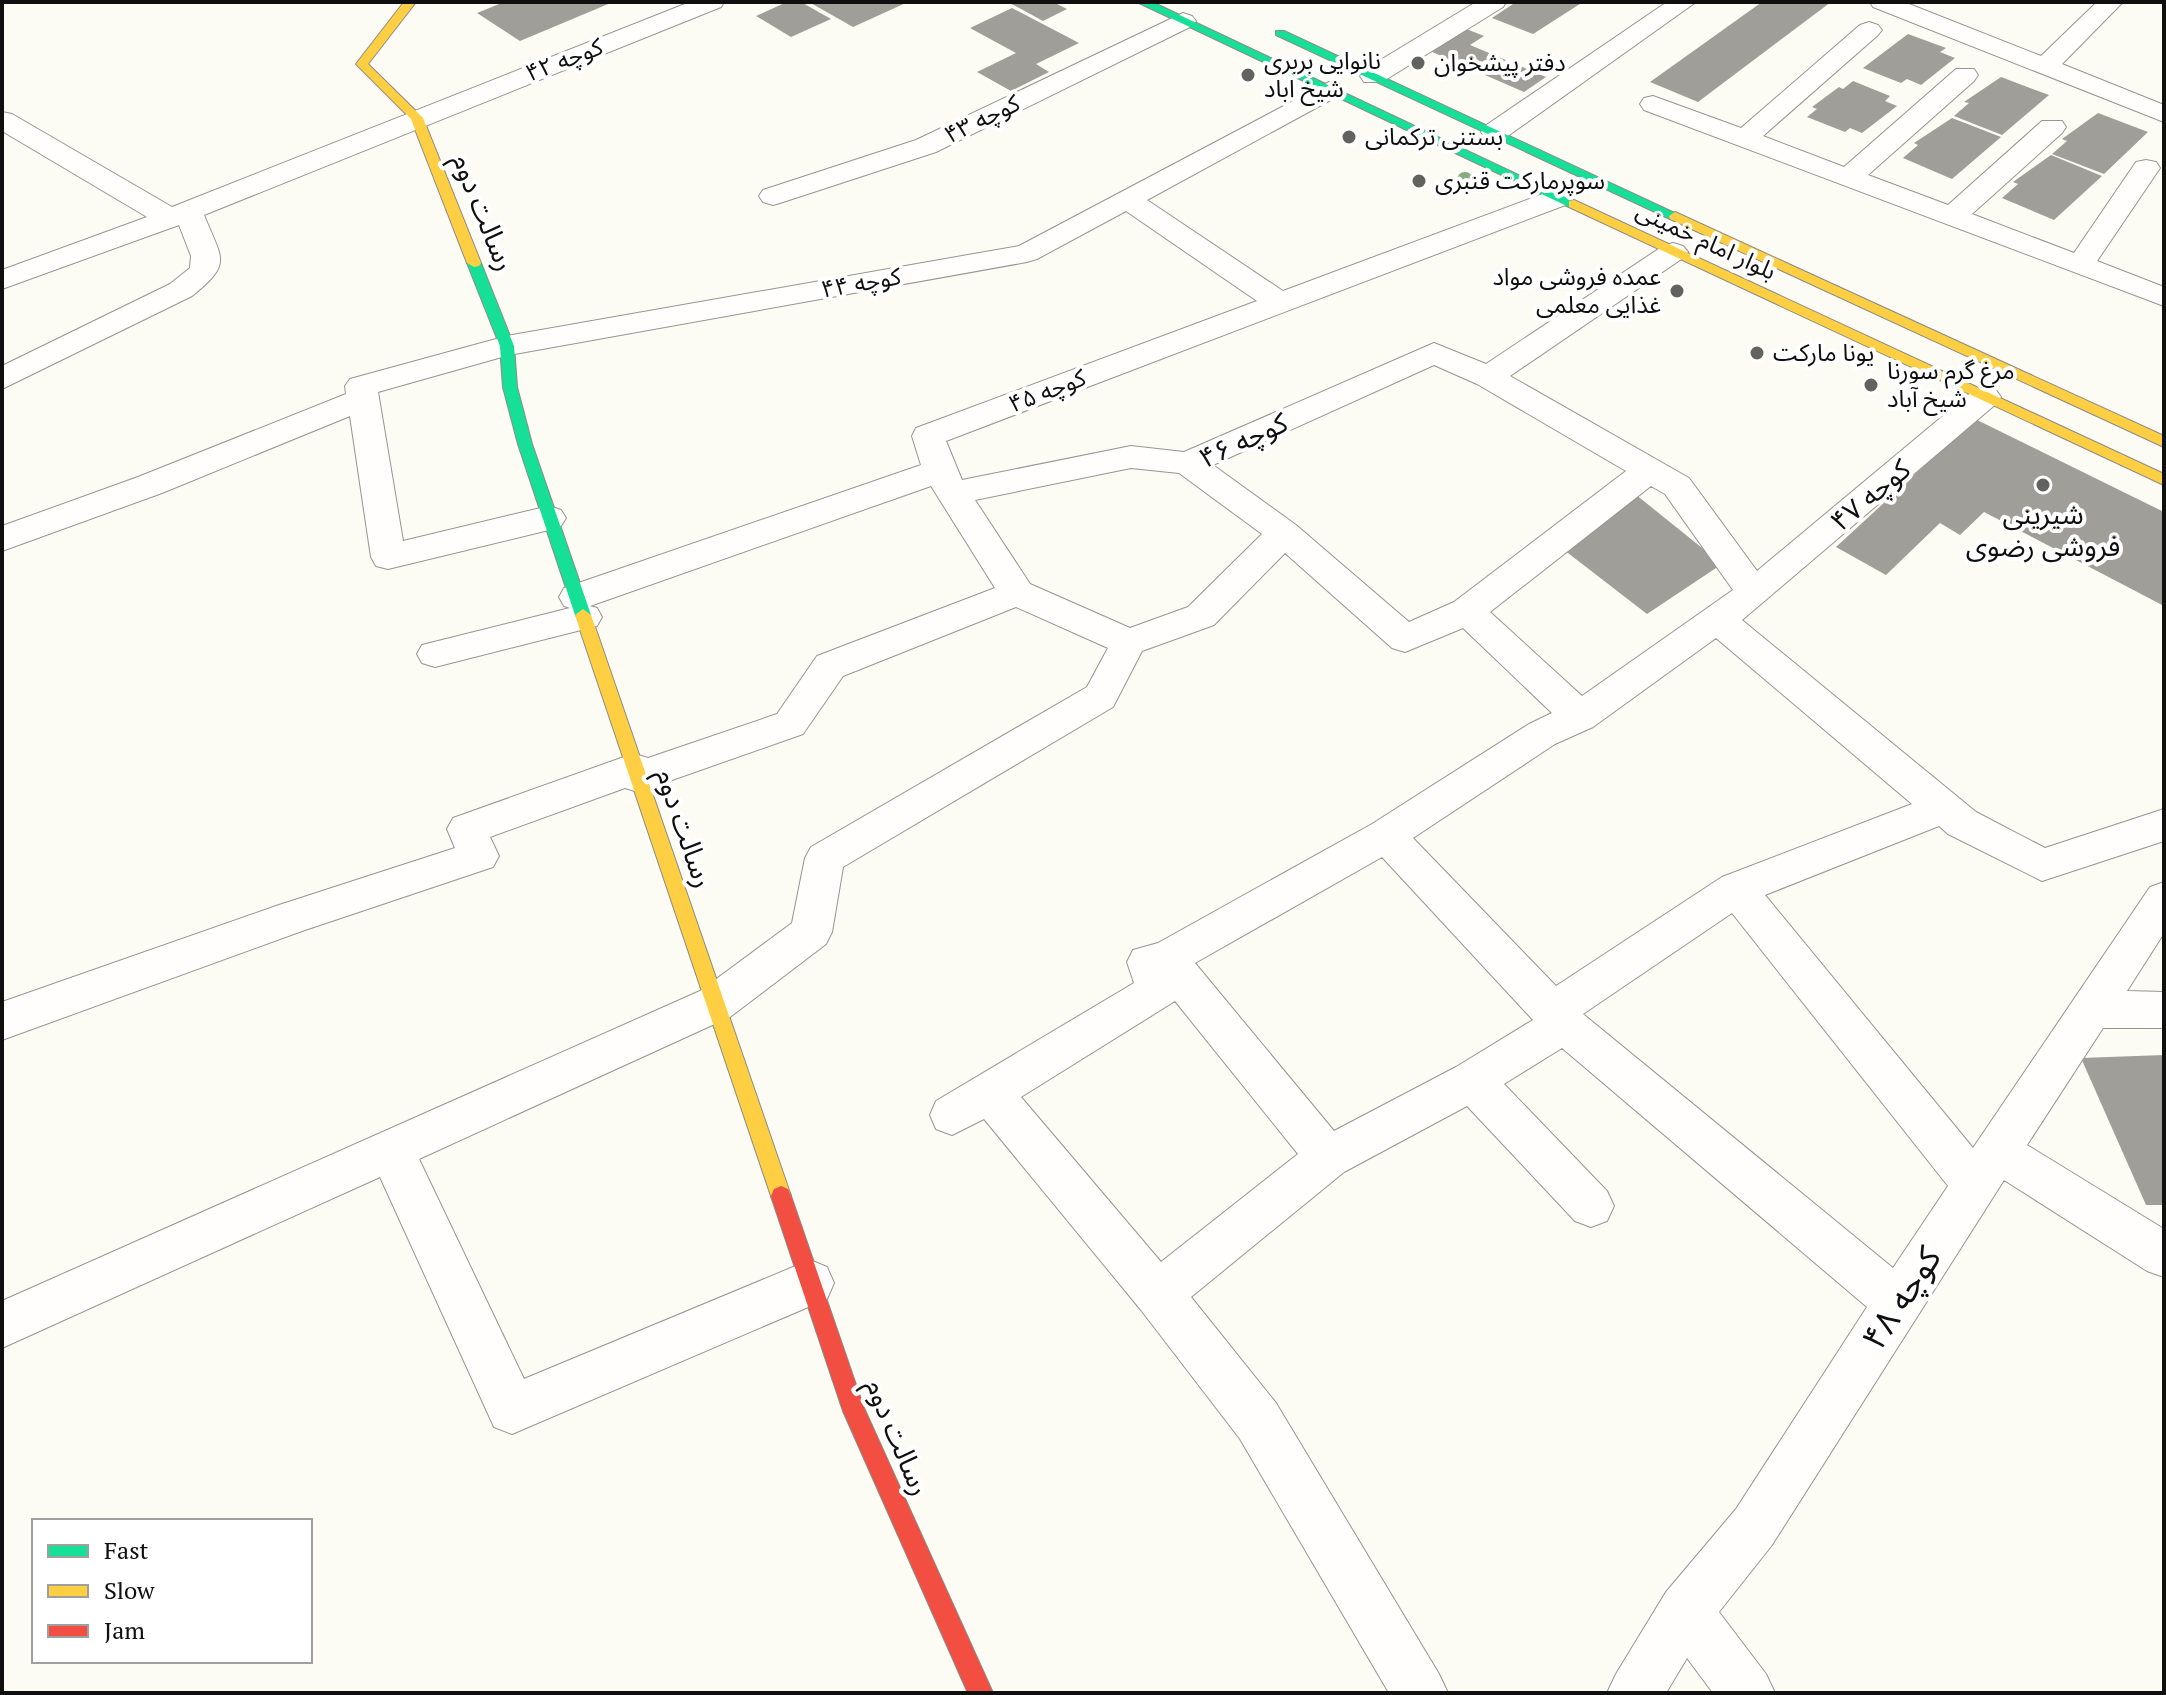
<svg xmlns="http://www.w3.org/2000/svg" width="2166" height="1695" font-family="'PT Serif','Noto Sans Arabic',serif">
<style>
.building{fill:#9f9e99}
.lines{fill:none;stroke-linecap:round;stroke-linejoin:round}
.street-casing{stroke:#969592;stroke-width:2}
.fast-casing{stroke:#8c8c89;stroke-width:2}
.slow-casing{stroke:#8c8c89;stroke-width:2}
.jam-casing{stroke:#8c8c89;stroke-width:2}
.street{fill:#fffefd;fill-rule:evenodd}
.fast{fill:#16e098;fill-rule:evenodd}
.slow{fill:#ffcf43;fill-rule:evenodd}
.jam{fill:#f24e42;fill-rule:evenodd}
.tree{fill:#85ac7c}
.poi-dot{fill:#62625f;stroke:#fff;stroke-width:3}
.labels{text-anchor:middle;stroke-width:8;stroke-linejoin:round;paint-order:stroke}
.far-street-label{font-size:24px;fill:#0f0f0f;stroke:#fff}
.far-poi-label{font-size:24px;fill:#0f0f0f;stroke:#fff;text-anchor:start}
.street-label{font-size:28px;fill:#0f0f0f;stroke:#fff}
.poi-label{font-size:28px;fill:#0f0f0f;stroke:#fff}
.near-street-label{font-size:34px;fill:#0f0f0f;stroke:#fff}
</style>
<rect width="100%" height="100%" fill="#fcfbf4"/>
<path class="building" d="M504,2H613L520,41L477,13Z
M787,2H801L831,19L791,37L756,16Z
M809,2H908L853,27Z
M1008,2H1053L1067,9L1043,21Z
M1516,2H1583L1533,34L1492,18Z
M1762,2H1831L1698,102L1650,82Z
M1012,8L1079,43L1036,64L1049,72L1011,91L977,72L1016,53L970,28Z
M1459,26L1484,36L1470,45L1546,77L1524,92L1423,48Z
M1908,34L1946,48L1940,52L1955,58L1921,85L1907,79L1901,83L1863,68Z
M2001,77L2049,95L2002,135L1954,116L1969,103L1964,102Z
M1853,81L1890,96L1885,101L1897,106L1862,133L1850,128L1845,132L1807,117L1817,109L1812,107L1839,87L1843,89Z
M2098,113L2148,132L2104,174L2052,154L2067,141L2062,139Z
M1952,118L2001,137L1952,179L1903,158L1918,145L1914,143Z
M2051,155L2102,176L2054,220L2002,198L2018,184L2013,182Z
M1975,419L2164,512V606L1984,512L1960,535L1940,523L1886,575L1836,547Z
M1635,494L1722,564L1647,614L1555,543Z
M2164,1055V1205H2146L2081,1058Z"/>
<g class="lines">
<defs>
<path id="street" d="M690,2H724L721,7L204,215C222,260 233,263 192,296L2,389V366L170,284L190,268L191,256L179,225L2,289V270L147,217L2,131V112L12,114L172,207Z
M1476,2H1506L1503,7L1382,82H1364L1360,76L1364,70Z
M1667,2H1696L1505,138H1485L1481,132L1485,126Z
M1870,2H1904L2041,56L2097,2H2123L2062,64L2164,105V122L1873,7Z
M1183,13L1192,16L1196,21L1192,26L936,152L783,202L773,205L763,202L759,196L763,190L916,140Z
M1869,22L1878,25L1882,30L1878,35L1763,136L1844,167L1956,69H1974L1978,75L1974,81L1868,175L1948,205L2042,121H2062L2066,127L2062,133L1972,214L2074,253L2136,162L2146,160L2156,162L2160,168L2097,261L2164,287V306L1644,110L1640,104L1644,98L1653,96L1741,128L1860,25Z
M1329,82L1338,84L1342,90L1338,96L1147,200L1283,291L1548,192L1558,189L1568,192L1572,198L1568,204L946,441L962,480L1131,446L1184,452L1434,343L1486,364L1663,246L1673,243L1683,246L1688,252L1683,258L1510,376L1689,478L1757,571L1974,390L1985,387L1996,390L2001,397L1996,404L1742,620L1976,812L2045,848L2164,809V841L2042,881L1948,834L1939,826L1765,895L1973,1148L2150,887L2164,882V933L2127,991L2164,992V1028H2103L2027,1145L2164,1229V1277L2147,1271L2004,1180L1772,1545L1719,1612L1766,1674L1775,1693H1713L1687,1658L1666,1693H1607L1616,1674L1666,1592L1736,1509L1867,1307L1562,1048L1504,1084L1607,1191L1614,1206L1607,1221L1591,1227L1575,1221L1467,1106L1344,1172L1191,1297L1276,1403L1439,1674L1448,1693H1389L1240,1439L1141,1310L984,1119L952,1135L936,1129L930,1115L936,1101L1134,983L1127,962L1133,950L1158,943L1372,824L1529,724L1552,713L1463,628L1405,652L1392,648L1285,553L1214,625L1142,651L1113,707L843,867L832,932L826,944L730,1017L419,1159L524,1379L810,1260L827,1267L834,1283L827,1299L512,1434L494,1427L380,1177L2,1348V1301L700,991L792,923L805,858L811,847L1087,687L1108,648L1016,607L843,676L803,734L638,792L625,788L490,837L499,856L493,867L302,931L2,1040V1002L276,906L455,848L447,829L453,818L621,758L635,754L648,758L777,714L817,656L995,588L931,486L590,606L597,608L602,617L597,626L435,667L422,663L417,654L422,645L570,608L564,606L559,597L564,588L921,465L912,436L916,428L1257,301L1126,211L1037,259L1027,262L509,355L378,392L403,541L549,506L561,510L566,518L561,526L549,530L388,569L376,566L371,557L350,416L162,493L2,551V526L138,477L346,394L345,386L350,379L507,336L1019,246ZM1434,365L1477,384L1626,471L1454,602L1409,622L1296,525L1213,465ZM1131,468L1179,473L1262,534L1188,607L1130,628L1030,584L975,500ZM1651,486L1665,494L1733,590L1582,696L1490,612ZM1716,638L1912,804L1722,877L1556,986L1413,838L1555,744L1593,727ZM1382,857L1533,1020L1456,1067L1334,1131L1195,963ZM1732,913L1948,1186L1893,1268L1583,1014ZM1175,1001L1298,1154L1161,1262L1021,1097Z"/>
<path id="fast" d="M1137,2H1152L1580,204L1569,207Z
M1276,31H1284L1681,216L1670,219L1276,35Z
M474,259L481,263L514,346L517,387L532,444L591,615L589,619H577L575,615L518,444L503,387L500,346L467,263Z"/>
<path id="slow" d="M404,2H416L368,64L423,118L481,263L479,266L474,267L467,263L411,119L356,64Z
M1574,200L2164,474V485L1569,207V201Z
M1675,212L2164,436V447L1670,219L1669,216Z
M583,609L591,615L791,1196L788,1203L781,1206L774,1203L771,1196L575,615Z"/>
<path id="jam" d="M781,1186L788,1189L791,1196L864,1408L993,1693H968L843,1411L771,1196L774,1189Z"/>
</defs>
<use href="#street" class="street-casing"/>
<use href="#fast" class="fast-casing"/>
<use href="#slow" class="slow-casing"/>
<use href="#jam" class="jam-casing"/>
<use href="#street" class="street"/>
<use href="#fast" class="fast"/>
<use href="#slow" class="slow"/>
<use href="#jam" class="jam"/>
</g>
<circle class="tree" cx="1465" cy="180" r="8"/>
<g class="poi-dot">
<circle cx="1418" cy="63" r="8"/>
<circle cx="1248" cy="75" r="8"/>
<circle cx="1349" cy="137" r="8"/>
<circle cx="1419" cy="181" r="8"/>
<circle cx="1677" cy="291" r="8"/>
<circle cx="1757" cy="353" r="8"/>
<circle cx="1871" cy="385" r="8"/>
<circle cx="2043" cy="485" r="8"/>
</g>
<g class="labels">
<g class="far-street-label">
<text transform="translate(564 60) rotate(-21)" y="8">کوچه ۴۲</text>
<text transform="translate(982 119) rotate(-26)" y="8">کوچه ۴۳</text>
<text transform="translate(1706 241) rotate(25)" y="8">بلوار امام خمینی</text>
<text transform="translate(861 283) rotate(-10)" y="8">کوچه ۴۴</text>
<text transform="translate(1047 391) rotate(-21)" y="8">کوچه ۴۵</text>
</g>
<g class="far-poi-label">
<text x="1264" y="69">نانوایی بربری<tspan x="1264" dy="28">شیخ اباد</tspan></text>
<text x="1434" y="71">دفتر پیشخوان</text>
<text x="1365" y="145">بستنی ترکمانی</text>
<text x="1435" y="189">سوپرمارکت قنبری</text>
<text x="1661" y="285" text-anchor="end">عمده فروشی مواد<tspan x="1661" dy="28">غذایی معلمی</tspan></text>
<text x="1773" y="361">یونا مارکت</text>
<text x="1887" y="379">مرغ گرم سورنا<tspan x="1887" dy="28">شیخ آباد</tspan></text>
</g>
<g class="street-label">
<text transform="translate(484 212) rotate(68)" y="10">رسالت دوم</text>
<text transform="translate(1243 440) rotate(-25)" y="10">کوچه ۴۶</text>
<text transform="translate(1870 495) rotate(-40)" y="10">کوچه ۴۷</text>
<text transform="translate(685 828) rotate(71)" y="10">رسالت دوم</text>
<text transform="translate(898 1437) rotate(67)" y="10">رسالت دوم</text>
</g>
<g class="poi-label">
<text x="2043" y="524">شیرینی<tspan x="2043" dy="32">فروشی رضوی</tspan></text>
</g>
<g class="near-street-label">
<text transform="translate(1901 1298) rotate(-57)" y="12">کوچه ۴۸</text>
</g>
</g>
<rect width="2166" height="1695" fill="none" stroke="#0f0f0f" stroke-width="8"/>
<rect x="32" y="1519" width="280" height="144" fill="#ffffff" stroke="#9f9f9f" stroke-width="2"/>
<rect x="48" y="1545" width="40" height="12" fill="#16e098" stroke="#9f9f9f" stroke-width="2"/>
<text x="104" y="1559" font-size="24" fill="#0f0f0f">Fast</text>
<rect x="48" y="1585" width="40" height="12" fill="#ffcf43" stroke="#9f9f9f" stroke-width="2"/>
<text x="104" y="1599" font-size="24" fill="#0f0f0f">Slow</text>
<rect x="48" y="1625" width="40" height="12" fill="#f24e42" stroke="#9f9f9f" stroke-width="2"/>
<text x="104" y="1639" font-size="24" fill="#0f0f0f">Jam</text>
</svg>
